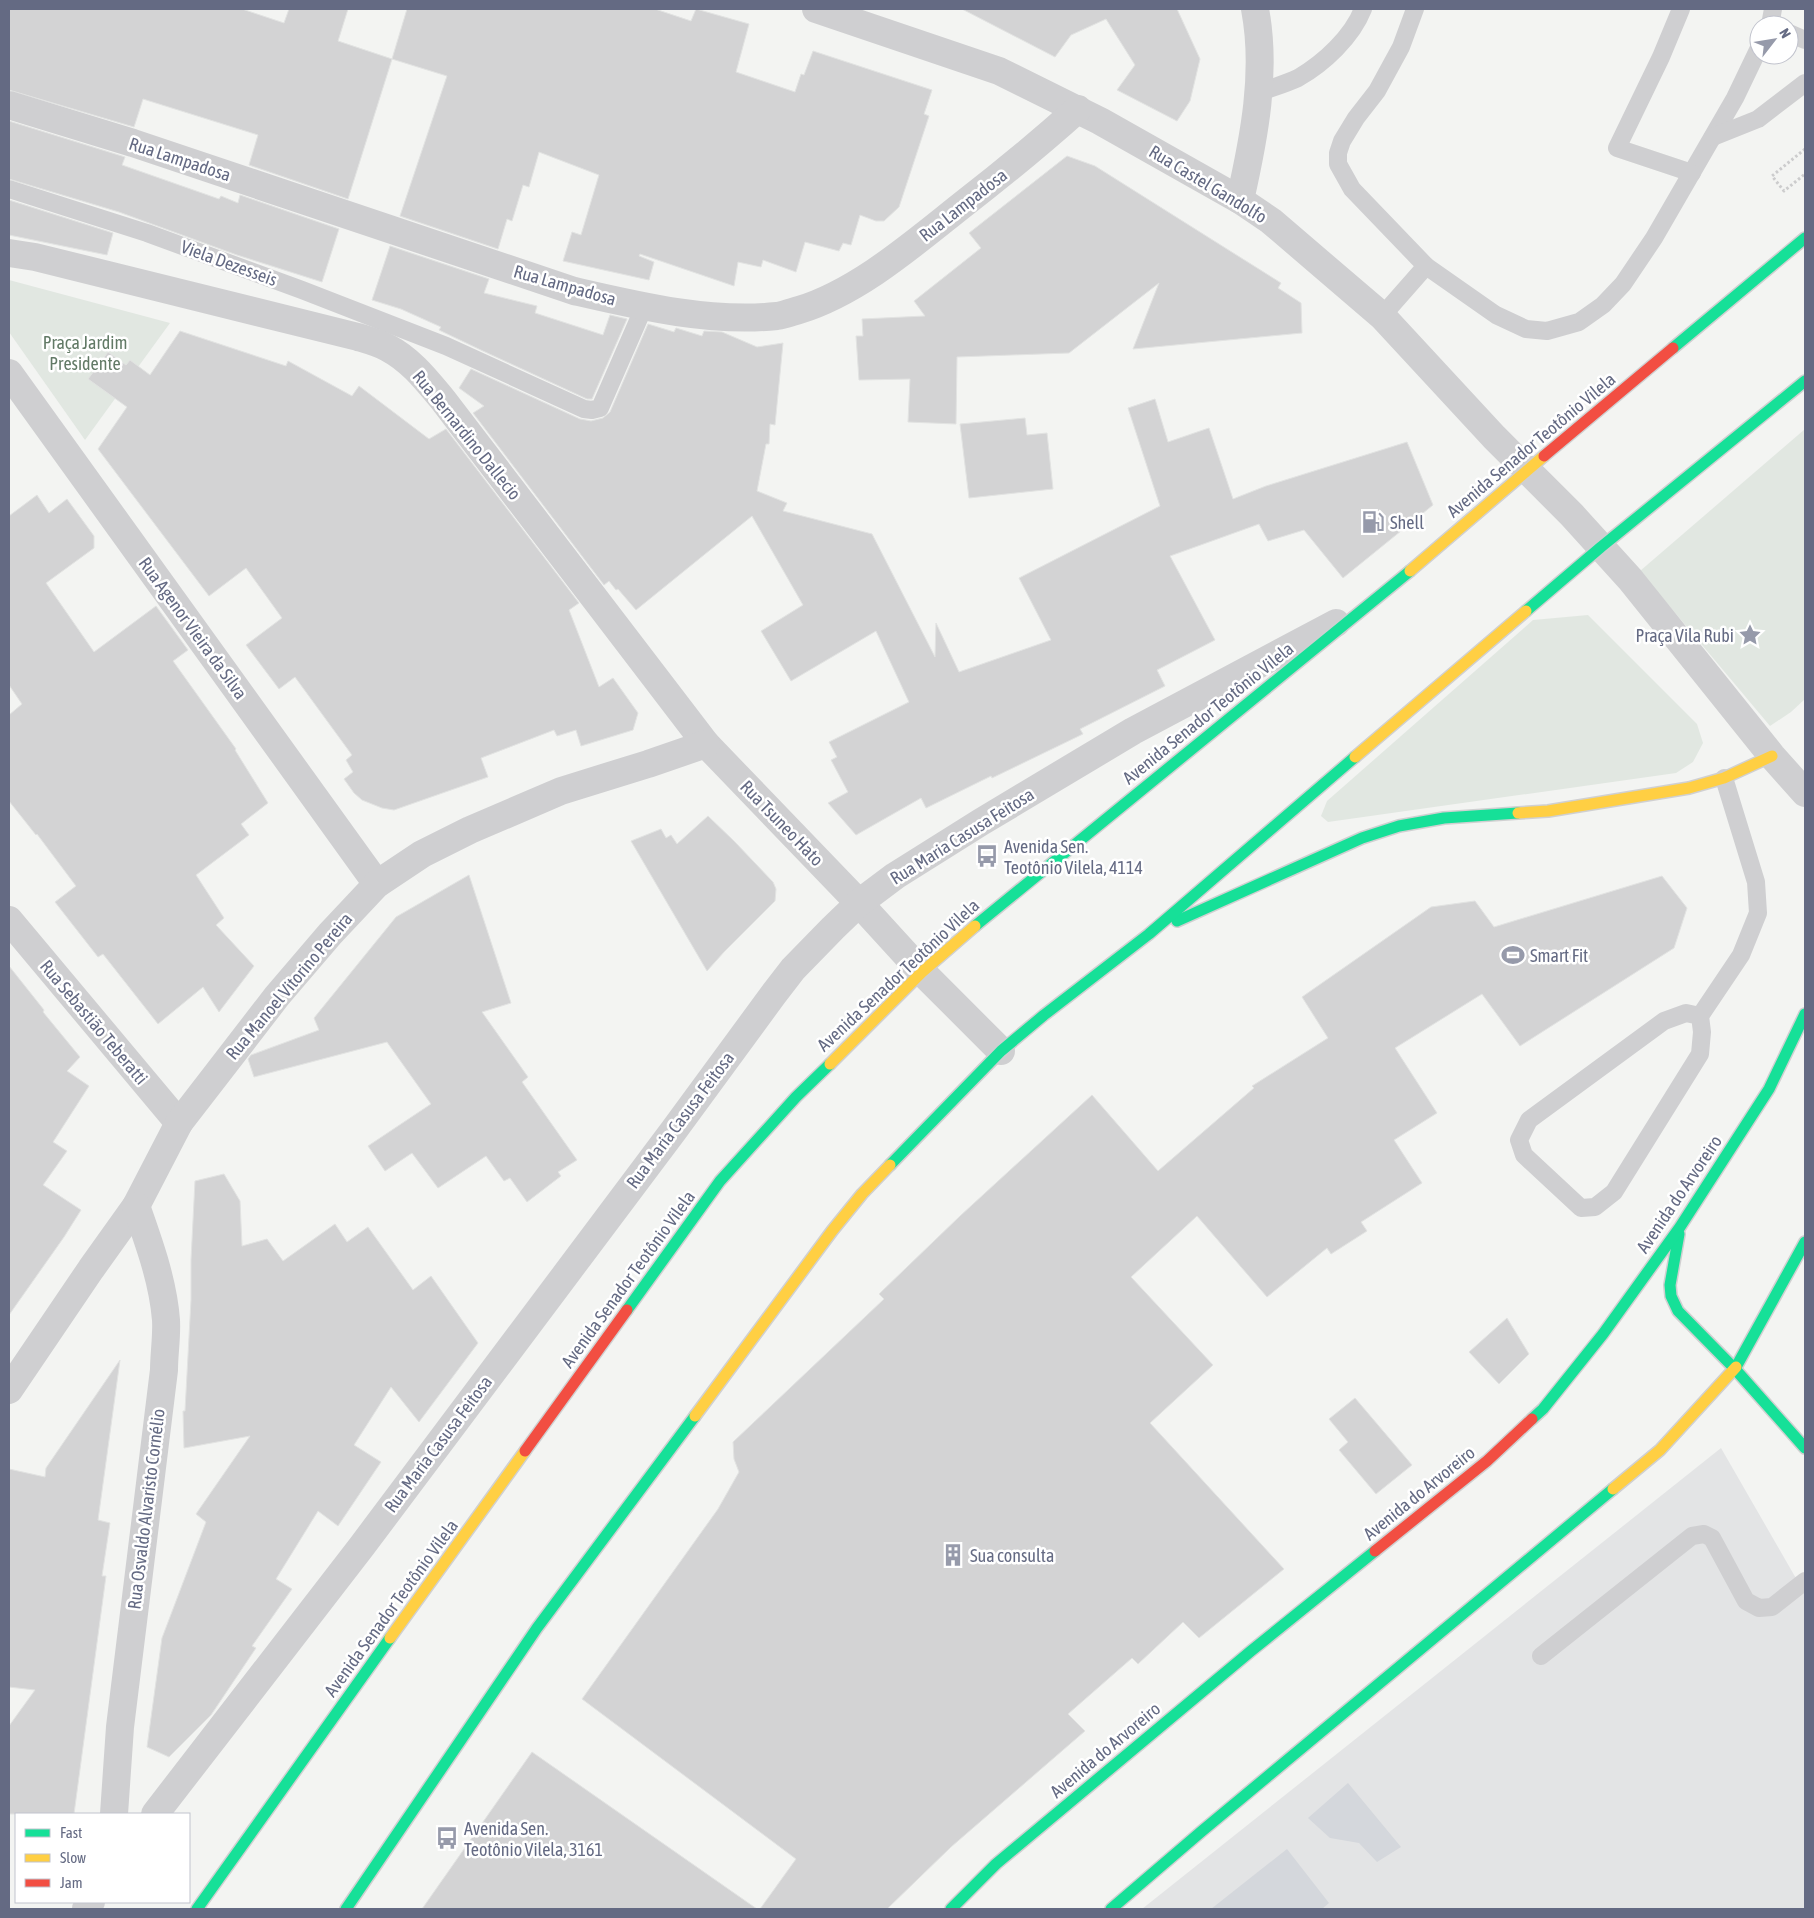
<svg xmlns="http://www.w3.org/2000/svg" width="1814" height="1918" viewBox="0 0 1814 1918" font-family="'Asap Condensed',sans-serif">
	<rect width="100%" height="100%" fill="#f3f4f2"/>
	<polygon fill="#e3e4e5" points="1721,1448 1805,1594 1805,1909 1142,1909"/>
	<g fill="#e1e7e1">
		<polygon points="9,280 170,323 85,440 9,332"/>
		<polygon points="1805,429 1805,699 1791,712 1770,726 1640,571"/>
		<polygon points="1588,615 1697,724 1703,743 1693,762 1676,773 1328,822 1321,816 1327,801 1533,620"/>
	</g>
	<g fill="#d4d7dc">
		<polygon points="1348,1783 1401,1847 1377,1862 1359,1843 1330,1838 1308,1818"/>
		<polygon points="1287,1849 1329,1903 1322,1909 1211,1909"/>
	</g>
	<g fill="#d3d3d4" stroke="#e2e3e2">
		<polygon points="9,9 242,9 284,23 289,9 348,9 338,41 392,59 348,199 249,165 258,135 143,99 134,127 9,90"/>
		<polygon points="407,9 655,9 691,21 696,9 749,24 736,72 795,92 801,74 804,75 813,51 932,90 924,114 929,116 899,207 884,221 876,221 860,215 851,245 843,243 839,251 805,242 796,272 763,260 761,267 738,262 734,286 640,254 639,256 654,262 649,280 563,261 572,232 581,235 599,175 539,152 529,187 523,185 512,221 507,219 498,249 400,216 447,76 392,59"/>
		<polygon points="962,9 1177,9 1200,59 1190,101 1177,121 1117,90 1135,65 1106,19 1071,35 1055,57"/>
		<polygon points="9,121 125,157 122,165 219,199 221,196 238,203 240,195 339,229 322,282 237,255 119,212 9,179"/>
		<polygon points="1067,156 1095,166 1281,283 1278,288 1301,303 1302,333 1133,349 1159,283 1069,353 957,357 956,424 908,422 910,379 859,380 856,336 863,336 862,319 925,316 914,301 981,248 969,233"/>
		<polygon points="9,200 113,233 107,255 9,235"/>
		<polygon points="390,246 489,279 484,293 537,306 535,313 603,335 610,315 627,319 592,399 587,399 483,351 439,330 441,327 401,309 372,300"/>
		<polygon points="648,324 674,332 676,328 702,336 704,331 722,332 757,347 783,343 775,425 770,424 769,444 766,444 757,491 787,503 783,511 872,534 935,657 936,623 959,672 1051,640 1019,578 1160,506 1128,408 1155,399 1168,442 1209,428 1233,499 1266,486 1407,442 1433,505 1343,578 1304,530 1268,541 1259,524 1170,556 1215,640 1157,670 1165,686 1080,729 1083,734 992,778 991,776 926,808 921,798 856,835 828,803 848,792 831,760 837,757 829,742 909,702 876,631 791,681 761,631 803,605 752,516 636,610 618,589 616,590 609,581 604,585 473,413 484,406 459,388 471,369 580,419 591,421 603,418 610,412"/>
		<polygon points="180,331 286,366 288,361 352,396 359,386 429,439 446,429 579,603 569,610 599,687 613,678 638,713 633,730 581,746 576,730 557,736 554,730 481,758 488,777 394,810 382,808 362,800 354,793 344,779 353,772 346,760 352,755 295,677 279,689 246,645 282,618 246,568 209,596 98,449 127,407 88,379 108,352 126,365 130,360 150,375"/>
		<polygon points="1025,418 1027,435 1047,433 1053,489 969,498 960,424"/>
		<polygon points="37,495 49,513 67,499 94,536 94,548 46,583 94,652 156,606 188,650 173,661 236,749 235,750 268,803 241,824 249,835 196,875 224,918 216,925 254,966 219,1012 203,987 158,1024 103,954 98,957 55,902 76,886 37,834 36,835 9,801 9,715 22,704 9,685 9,516"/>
		<polygon points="708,816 735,842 773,882 776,889 775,901 724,952 707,971 631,841 661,829 666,838 671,835 677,844"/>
		<polygon points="469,875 511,1003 482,1012 528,1077 522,1082 577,1160 558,1172 561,1176 527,1202 510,1178 504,1181 486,1156 438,1188 412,1153 385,1171 368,1146 431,1104 387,1042 254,1077 248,1059 251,1055 319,1030 314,1018 396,917"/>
		<polygon points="1662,876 1687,908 1674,948 1520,1046 1482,994 1395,1048 1437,1113 1394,1140 1422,1183 1361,1222 1367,1231 1331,1254 1327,1248 1267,1297 1197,1216 1131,1277 1213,1365 1150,1423 1284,1569 1199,1638 1183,1622 1138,1664 1132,1658 1068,1714 1085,1731 951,1847 887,1909 760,1909 796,1859 582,1699 718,1509 739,1472 734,1459 733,1442 884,1299 879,1294 960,1216 1092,1095 1158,1171 1254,1088 1252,1086 1328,1038 1302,997 1431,907 1475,901 1494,927"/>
		<polygon points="9,966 44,1010 43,1012 80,1057 67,1071 89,1086 53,1142 67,1151 43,1185 81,1210 64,1237 9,1315"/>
		<polygon points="224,1174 240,1201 242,1246 267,1239 283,1261 335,1224 347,1242 368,1227 413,1290 431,1276 478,1343 419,1422 391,1387 354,1445 381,1462 338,1526 318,1511 276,1579 292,1589 252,1646 256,1648 211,1715 169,1757 147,1747 162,1638 206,1522 196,1514 250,1436 184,1448 183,1411 185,1411 191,1300 191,1260 195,1181"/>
		<polygon points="1507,1318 1529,1354 1499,1384 1469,1352"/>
		<polygon points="120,1360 98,1520 110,1523 102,1576 106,1576 74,1814 9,1814 9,1726 35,1690 9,1687 9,1469 45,1477 46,1468"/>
		<polygon points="1355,1398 1412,1465 1376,1494 1339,1450 1348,1442 1329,1419"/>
		<polygon points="532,1752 757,1909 422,1909"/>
	</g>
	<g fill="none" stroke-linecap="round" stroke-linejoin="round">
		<defs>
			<g id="fast">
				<polyline points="1673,348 1805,238"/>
				<polyline points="1526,611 1601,547 1805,381"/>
				<polyline points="1177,921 1362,838 1399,826 1444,818 1518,813"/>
				<polyline points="975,926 1410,571"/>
				<polyline points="890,1165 1001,1051 1044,1015 1149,934 1355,757"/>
				<polyline points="1679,1234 1670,1285 1671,1296 1678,1311 1735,1369 1805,1448"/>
				<polyline points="627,1310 720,1181 796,1097 830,1064"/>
				<polyline points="1736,1367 1805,1242"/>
				<polyline points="1532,1419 1543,1409 1603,1334 1680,1227 1769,1089 1805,1014"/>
				<polyline points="197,1909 390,1638"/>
				<polyline points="346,1909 537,1628 695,1416"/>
				<polyline points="951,1909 996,1864 1251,1651 1375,1551"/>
				<polyline points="1111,1909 1202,1831 1613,1489"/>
			</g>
			<g id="slow">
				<polyline points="1410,571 1544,456"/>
				<polyline points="1355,757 1526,611"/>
				<polyline points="1518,813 1548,811 1689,788 1724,778 1772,756"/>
				<polyline points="830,1064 922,972 975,926"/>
				<polyline points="695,1416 832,1231 862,1194 890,1165"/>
				<polyline points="1613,1489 1660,1450 1736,1367"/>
				<polyline points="390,1638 525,1451"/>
			</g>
			<g id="jam">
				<polyline points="1544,456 1673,348"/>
				<polyline points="525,1451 627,1310"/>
				<polyline points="1375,1551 1487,1461 1532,1419"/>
			</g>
		</defs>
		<use href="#fast" stroke="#d0d0d1" stroke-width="14"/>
		<use href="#slow" stroke="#d0d0d1" stroke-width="14"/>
		<use href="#jam" stroke="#d0d0d1" stroke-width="14"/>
		<polyline stroke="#cccccd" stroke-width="3" stroke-dasharray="2.5 2.5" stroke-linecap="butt" points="1805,149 1772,176 1784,191 1805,174"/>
		<g stroke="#cfcfd1" stroke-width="18">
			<polyline points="1415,9 1401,47 1377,91 1356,118 1342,141 1338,153 1338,164 1352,189 1426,266 1496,315 1526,329 1547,331 1579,322 1603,305 1623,284 1654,238 1735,98 1759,48"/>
			<polyline points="1681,9 1661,57 1617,148 1692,173"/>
			<polyline points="1770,25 1773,9"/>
			<polyline points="1789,33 1805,40"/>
			<path d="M 1258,93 C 1271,88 1285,84 1298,78 C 1324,63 1352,37 1363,9"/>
			<polyline points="1713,137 1758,119 1805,83"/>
			<polyline points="9,189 147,233 302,290 446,346 584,409 592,410 600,408 644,307"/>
			<polyline points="1382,316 1426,266"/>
			<polyline points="1700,1016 1686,1013 1664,1021 1529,1120 1519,1140 1524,1155 1581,1208 1595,1207 1614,1192 1700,1054 1702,1032 1700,1016 1741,955 1758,913 1756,882 1724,778"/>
			<polyline points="1541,1656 1692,1536 1704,1534 1712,1538 1746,1601 1759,1608 1772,1607 1805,1581"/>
		</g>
		<g stroke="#cfcfd1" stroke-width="28">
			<polyline points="816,9 999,71 1100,121 1240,200 1271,221 1382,316 1494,437 1572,515 1630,579 1772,756 1805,793"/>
			<path d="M 9,105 L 133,143 L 574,291 C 639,306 710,323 777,316 C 784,315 792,312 799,310 C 858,292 913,244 961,206 C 1001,175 1040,143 1078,109"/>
			<path d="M 1240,200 C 1254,138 1267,72 1255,9"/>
			<path d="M 9,253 L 35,257 L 358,337 C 368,340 379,343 388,348 C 411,360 427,381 443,400 L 706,744 L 859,903 L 922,972 L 1001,1051"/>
			<polyline points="9,373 377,884"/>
			<polyline points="9,920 179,1123"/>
			<polyline points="9,1390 91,1269 136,1206 179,1123 277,996 330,934 377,884 422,854 470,830 561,791 648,764 706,744"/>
			<path d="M 114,1814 L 120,1727 L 164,1370 C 164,1354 167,1336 166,1320 C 163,1281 149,1243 136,1206"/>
			<polyline points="155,1814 362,1546 674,1130 773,995 793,969 833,928 859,903 895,876 981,822 1133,731 1336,623"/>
			<polyline points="86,1909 91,1902"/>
		</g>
		<use href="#fast" stroke="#16e098" stroke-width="11"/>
		<use href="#slow" stroke="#ffcf43" stroke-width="11"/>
		<use href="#jam" stroke="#f24e42" stroke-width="11"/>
	</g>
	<defs>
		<symbol id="fuel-bare" viewBox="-9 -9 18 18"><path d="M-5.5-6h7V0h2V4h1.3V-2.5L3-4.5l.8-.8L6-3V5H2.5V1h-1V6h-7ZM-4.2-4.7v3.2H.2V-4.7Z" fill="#969aaa" stroke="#fff" stroke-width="2.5" paint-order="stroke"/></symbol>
		<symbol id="sight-bare" viewBox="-9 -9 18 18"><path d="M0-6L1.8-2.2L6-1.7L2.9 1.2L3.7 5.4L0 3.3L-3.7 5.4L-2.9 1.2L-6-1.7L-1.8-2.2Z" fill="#969aaa" stroke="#fff" stroke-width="2.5" paint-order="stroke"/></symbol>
		<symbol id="bus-bare" viewBox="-9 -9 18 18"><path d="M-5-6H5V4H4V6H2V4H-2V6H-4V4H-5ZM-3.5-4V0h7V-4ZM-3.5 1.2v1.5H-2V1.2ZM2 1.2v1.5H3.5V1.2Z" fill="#969aaa" stroke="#fff" stroke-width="2.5" paint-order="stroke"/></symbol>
		<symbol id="stadium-bare" viewBox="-9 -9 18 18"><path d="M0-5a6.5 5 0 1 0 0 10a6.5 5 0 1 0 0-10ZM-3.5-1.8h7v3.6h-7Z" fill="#969aaa" stroke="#fff" stroke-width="2.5" paint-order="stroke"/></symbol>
		<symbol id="building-bare" viewBox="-9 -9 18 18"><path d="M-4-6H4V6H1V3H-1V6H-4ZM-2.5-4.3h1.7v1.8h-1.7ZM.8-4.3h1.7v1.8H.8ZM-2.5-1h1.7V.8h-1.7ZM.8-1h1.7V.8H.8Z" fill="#969aaa" stroke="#fff" stroke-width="2.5" paint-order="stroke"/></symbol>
	</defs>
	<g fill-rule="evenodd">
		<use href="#fuel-bare" x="1357" y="506" width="32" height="32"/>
		<use href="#sight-bare" x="1734" y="619" width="32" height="32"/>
		<use href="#bus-bare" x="971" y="840" width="32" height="32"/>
		<use href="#stadium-bare" x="1497" y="939" width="32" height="32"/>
		<use href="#building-bare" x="937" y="1539" width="32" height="32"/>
		<use href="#bus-bare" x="431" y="1822" width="32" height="32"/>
	</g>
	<g text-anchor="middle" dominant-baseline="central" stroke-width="5" stroke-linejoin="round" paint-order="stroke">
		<g font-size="18" fill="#646a83" stroke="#fff">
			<text transform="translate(180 159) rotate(18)">Rua Lampadosa</text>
			<text transform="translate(1208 184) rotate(31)">Rua Castel Gandolfo</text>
			<text transform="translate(963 205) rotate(-38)">Rua Lampadosa</text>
			<text transform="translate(229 263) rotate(20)">Viela Dezesseis</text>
			<text transform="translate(565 285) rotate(16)">Rua Lampadosa</text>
			<text transform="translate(467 435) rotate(51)">Rua Bernardino Dallecio</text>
			<text transform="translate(1531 445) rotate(-40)">Avenida Senador Teotônio Vilela</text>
			<text transform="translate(193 628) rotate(54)">Rua Agenor Vieira da Silva</text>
			<text transform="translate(1208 713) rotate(-39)">Avenida Senador Teotônio Vilela</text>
			<text transform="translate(782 823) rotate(46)">Rua Tsuneo Hato</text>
			<text transform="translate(962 836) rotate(-32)">Rua Maria Casusa Feitosa</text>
			<text transform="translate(898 975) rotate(-43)">Avenida Senador Teotônio Vilela</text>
			<text transform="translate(289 986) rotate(-50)">Rua Manoel Vitorino Pereira</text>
			<text transform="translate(94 1022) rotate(50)">Rua Sebastião Teberatti</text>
			<text transform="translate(680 1120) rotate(-53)">Rua Maria Casusa Feitosa</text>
			<text transform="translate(1679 1194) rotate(-56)">Avenida do Arvoreiro</text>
			<text transform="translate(628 1279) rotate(-54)">Avenida Senador Teotônio Vilela</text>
			<text transform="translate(438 1444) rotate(-53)">Rua Maria Casusa Feitosa</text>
			<text transform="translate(1419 1493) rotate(-39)">Avenida do Arvoreiro</text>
			<text transform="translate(146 1509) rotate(-83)">Rua Osvaldo Alvaristo Cornélio</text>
			<text transform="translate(391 1608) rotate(-54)">Avenida Senador Teotônio Vilela</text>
			<text transform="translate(1105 1750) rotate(-40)">Avenida do Arvoreiro</text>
		</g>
		<g font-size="18" fill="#627a66" stroke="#fff">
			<text x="85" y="342">Praça Jardim<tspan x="85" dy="21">Presidente</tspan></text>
		</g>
		<g font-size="18" fill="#646a83" stroke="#fff" text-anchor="start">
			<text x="1390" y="522">Shell</text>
			<text x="1734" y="635" text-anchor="end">Praça Vila Rubi</text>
			<text x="1004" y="846">Avenida Sen.<tspan x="1004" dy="21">Teotônio Vilela, 4114</tspan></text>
			<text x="1530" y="955">Smart Fit</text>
			<text x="970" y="1555">Sua consulta</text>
			<text x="464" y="1828">Avenida Sen.<tspan x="464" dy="21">Teotônio Vilela, 3161</tspan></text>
		</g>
	</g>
	<rect width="1814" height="1918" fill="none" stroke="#646a83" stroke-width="20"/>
	<rect x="15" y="1813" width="175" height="90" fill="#ffffff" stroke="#c1c3cd"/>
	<rect x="25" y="1829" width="25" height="8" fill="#16e098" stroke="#c1c3cd"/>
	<text x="60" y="1838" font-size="15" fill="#646a83">Fast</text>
	<rect x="25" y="1854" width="25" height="8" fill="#ffcf43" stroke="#c1c3cd"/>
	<text x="60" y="1863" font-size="15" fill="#646a83">Slow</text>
	<rect x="25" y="1879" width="25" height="8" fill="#f24e42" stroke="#c1c3cd"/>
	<text x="60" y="1888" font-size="15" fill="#646a83">Jam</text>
	<g transform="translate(1774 40) rotate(59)"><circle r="24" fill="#ffffff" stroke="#c1c3cd"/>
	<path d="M0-4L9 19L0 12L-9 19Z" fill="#969aaa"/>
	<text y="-8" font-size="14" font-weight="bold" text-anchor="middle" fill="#646a83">N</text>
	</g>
</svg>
